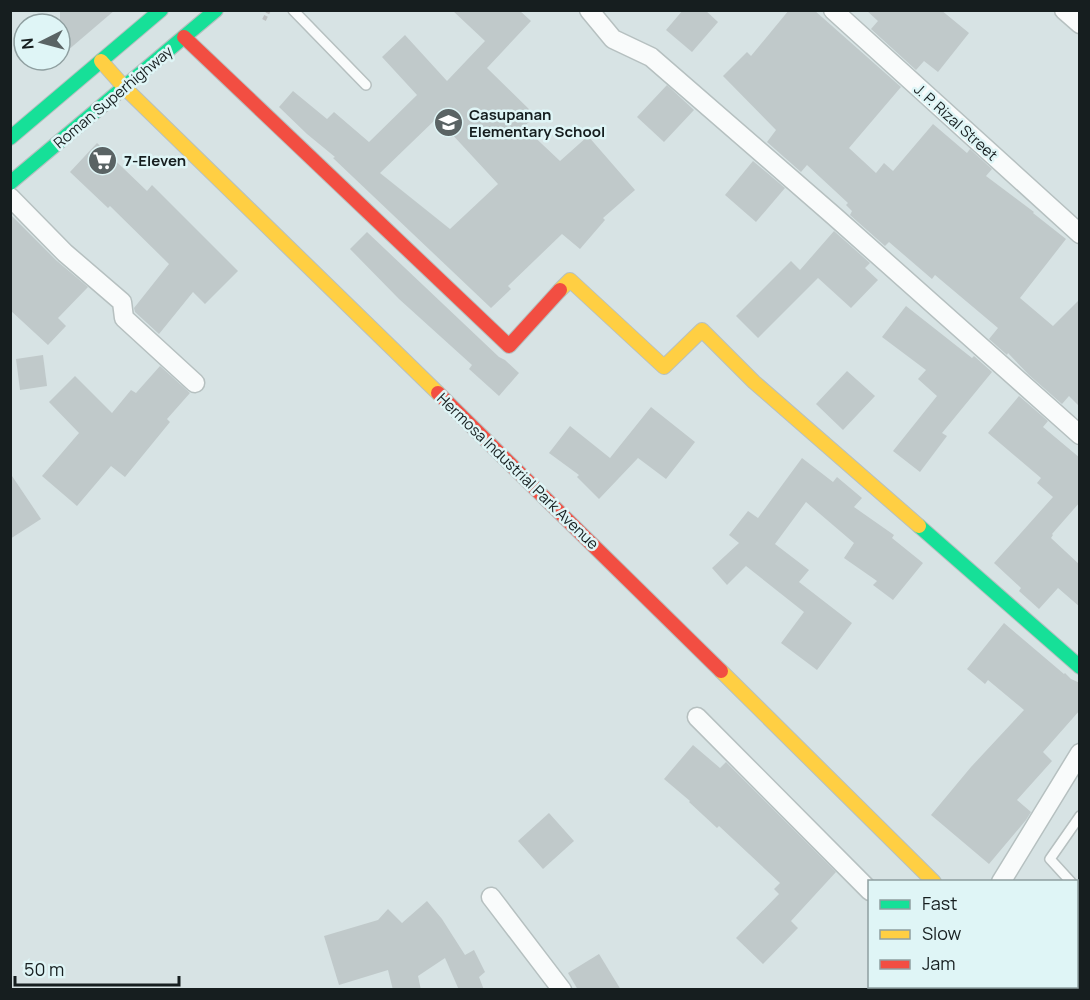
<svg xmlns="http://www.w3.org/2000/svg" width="1090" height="1000" viewBox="0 0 1090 1000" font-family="Manrope,sans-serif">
	<rect width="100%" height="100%" fill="#d7e3e4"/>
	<g fill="#c0c9ca" fill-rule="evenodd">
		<polygon points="60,10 115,10 60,57"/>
		<path d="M 452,10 L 519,10 L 531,21 L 487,68 L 535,115 L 524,127 L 560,161 L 588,136 L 635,190 L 603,218 L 605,220 L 580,249 L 562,234 L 508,286 L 511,289 L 491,308 L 333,158 L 335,157 L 307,134 L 279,107 L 293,91 L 327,119 L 334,112 L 369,142 L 417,95 L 382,57 L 405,35 L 447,81 L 485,41 ZM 437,118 L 498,184 L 450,229 L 380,173 Z"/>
		<polygon points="683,10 705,10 718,22 692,52 666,30"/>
		<polygon points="789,10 814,10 901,87 849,148 876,173 884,163 893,171 933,124 967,153 970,149 992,169 986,176 1034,212 1033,213 1066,239 1020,298 1053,326 1080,299 1080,407 1069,396 1062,404 1029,375 1008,353 1007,355 989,339 998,328 935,275 932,279 889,242 885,246 850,215 852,211 846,205 848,203 807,165 801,172 767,142 776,130 723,76 747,52 751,56"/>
		<polygon points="866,10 941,10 969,33 938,72 924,61 916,70 871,29 878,21"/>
		<polygon points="667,85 694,110 664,142 637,117"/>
		<polygon points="97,143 147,191 152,185 238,271 205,304 193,292 159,334 135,312 134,308 169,264 110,206 108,208 70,172"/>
		<polygon points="753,161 785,188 756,222 725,195"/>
		<polygon points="10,214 57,261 88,287 58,318 66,326 48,345 10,310"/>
		<polygon points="834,231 870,263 865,268 878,280 851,308 818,278 758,338 736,316 791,261 800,270"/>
		<polygon points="367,232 499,357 505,360 519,373 499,396 469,369 472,365 399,299 350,249"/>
		<polygon points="906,306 972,358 974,356 992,372 942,433 947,436 920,472 893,451 937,396 918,379 926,370 882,337"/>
		<polygon points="43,355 47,386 20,390 16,359"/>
		<polygon points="160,366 190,393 167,419 170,422 125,477 111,466 77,506 42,476 79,433 49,402 75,376 112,413 131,390 136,393"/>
		<polygon points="847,371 875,396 843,430 816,404"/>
		<polygon points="1019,396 1048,421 1043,427 1080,458 1080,502 1052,534 1053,535 1051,538 1080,565 1080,607 1058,588 1039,609 1019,591 1021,588 994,563 1053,497 1037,483 1041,478 988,433"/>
		<polygon points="651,407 695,442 666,479 638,458 599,499 577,477 579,475 549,453 570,426 610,458"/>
		<polygon points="802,458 833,482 837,477 862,498 854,507 894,535 892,538 923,563 893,600 873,585 877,581 844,558 854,543 806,502 775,544 809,570 799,582 852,623 817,670 781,643 804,612 746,566 727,585 712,568 739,543 729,535 748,511 758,518"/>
		<polygon points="10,473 41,519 10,539"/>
		<polygon points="1004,623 1064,674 1065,673 1071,679 1080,683 1080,710 1043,752 1052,761 1017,800 1031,812 1026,820 989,864 931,815 971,767 1024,710 988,680 985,684 967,669"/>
		<polygon points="693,745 720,768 726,762 836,872 791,921 798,928 763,964 736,938 779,894 774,889 780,883 719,826 717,828 689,802 690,801 664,779"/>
		<polygon points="549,813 574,841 543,869 518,841"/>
		<polygon points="427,901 442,919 465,955 474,950 485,972 479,977 484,990 459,990 445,958 418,976 421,990 393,990 388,970 339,985 324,936 378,920 388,909 402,923"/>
		<polygon points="599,954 621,990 578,990 568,973"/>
	</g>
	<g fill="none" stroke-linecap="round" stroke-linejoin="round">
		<defs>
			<g id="lane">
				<polyline points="293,10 366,85"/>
				<polyline points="1071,882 1050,859 1080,816"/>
				<polyline points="1076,887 1080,890"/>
			</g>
			<g id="street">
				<polyline points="589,10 613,39 651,57 834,216 1080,435"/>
				<polyline points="833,10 1080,234"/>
				<polyline points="1064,10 1080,24"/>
				<polyline points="10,197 65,253 122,302 124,318 195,383"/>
				<polyline points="697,717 870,891"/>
				<polyline points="1001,882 1080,753"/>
				<polyline points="491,897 562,990"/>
				<polyline points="1014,986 1016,990"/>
				<polyline points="1062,986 1065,990"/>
			</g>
			<g id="fast">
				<polyline points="10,138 161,10"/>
				<polyline points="10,183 216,10"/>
				<polyline points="919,526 1080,667"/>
				<polyline points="933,990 934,986"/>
			</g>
			<g id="slow">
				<polyline points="101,61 125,88 438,393"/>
				<polyline points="560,290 570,280 664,367 702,330 754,382 919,526"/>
				<polyline points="721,671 934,882"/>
			</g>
			<g id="jam">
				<polyline points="184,37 509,346 560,290"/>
				<polyline points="438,393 721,671"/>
			</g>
		</defs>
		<use href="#lane" stroke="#b6c0c0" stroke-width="12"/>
		<use href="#street" stroke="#b6c0c0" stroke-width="21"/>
		<use href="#fast" stroke="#b6c0c0" stroke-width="16"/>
		<use href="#slow" stroke="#b6c0c0" stroke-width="16"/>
		<use href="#jam" stroke="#b6c0c0" stroke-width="16"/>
		<polyline stroke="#bec2c3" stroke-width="4" stroke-dasharray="4.5 3" stroke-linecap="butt" points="264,20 269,10"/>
		<use href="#lane" stroke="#f9fbfb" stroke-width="9"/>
		<use href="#street" stroke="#f9fbfb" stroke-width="18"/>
		<use href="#fast" stroke="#16e098" stroke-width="14"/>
		<use href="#slow" stroke="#ffcf43" stroke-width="14"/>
		<use href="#jam" stroke="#f24e42" stroke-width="14"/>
	</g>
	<defs>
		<symbol id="school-disc" viewBox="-11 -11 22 22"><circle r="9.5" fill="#5a6364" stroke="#dff5f6"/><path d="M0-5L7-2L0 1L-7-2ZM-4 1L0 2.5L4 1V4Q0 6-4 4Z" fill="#fff"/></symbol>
		<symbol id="supermarket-disc" viewBox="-11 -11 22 22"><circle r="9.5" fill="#5a6364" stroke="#dff5f6"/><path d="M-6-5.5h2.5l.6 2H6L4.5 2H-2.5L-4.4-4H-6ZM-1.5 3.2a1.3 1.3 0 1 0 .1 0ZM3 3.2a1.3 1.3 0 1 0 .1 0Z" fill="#fff"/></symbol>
	</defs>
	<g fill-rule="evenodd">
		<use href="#school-disc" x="432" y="106" width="33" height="33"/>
		<use href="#supermarket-disc" x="86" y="144" width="33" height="33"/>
	</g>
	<g text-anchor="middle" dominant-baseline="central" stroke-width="5" stroke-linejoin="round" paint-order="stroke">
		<g font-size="15" fill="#161e1f" stroke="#dff5f6">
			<text transform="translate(113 97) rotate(-40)">Roman Superhighway</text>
			<text transform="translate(956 122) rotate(42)">J. P. Rizal Street</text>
			<text transform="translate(518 471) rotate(44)">Hermosa Industrial Park Avenue</text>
		</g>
		<g font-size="15" font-weight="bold" fill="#161e1f" stroke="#dff5f6" text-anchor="start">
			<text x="469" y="114">Casupanan<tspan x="469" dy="17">Elementary School</tspan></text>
			<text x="124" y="160">7-Eleven</text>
		</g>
	</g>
	<rect width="1090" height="1000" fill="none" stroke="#161e1f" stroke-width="24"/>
	<rect x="868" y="880" width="210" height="108" fill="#dff5f6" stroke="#8f9fa0" stroke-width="1.5"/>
	<rect x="880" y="900" width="30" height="9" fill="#16e098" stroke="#8f9fa0" stroke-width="1.5"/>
	<text x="922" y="910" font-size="18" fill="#161e1f">Fast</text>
	<rect x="880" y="930" width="30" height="9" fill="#ffcf43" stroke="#8f9fa0" stroke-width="1.5"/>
	<text x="922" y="940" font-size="18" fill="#161e1f">Slow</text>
	<rect x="880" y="960" width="30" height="9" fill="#f24e42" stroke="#8f9fa0" stroke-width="1.5"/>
	<text x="922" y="970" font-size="18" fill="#161e1f">Jam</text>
	<g transform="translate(42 42) rotate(264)"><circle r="28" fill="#dff5f6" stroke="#8f9fa0" stroke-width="1.5"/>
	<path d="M0-4.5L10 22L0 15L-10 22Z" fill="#5a6364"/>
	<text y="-9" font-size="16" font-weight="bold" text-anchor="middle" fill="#161e1f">N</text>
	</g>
	<path d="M15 976v9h164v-9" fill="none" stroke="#161e1f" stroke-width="3"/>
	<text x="24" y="976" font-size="18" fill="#161e1f" stroke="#dff5f6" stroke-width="4.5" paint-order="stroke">50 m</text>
</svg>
